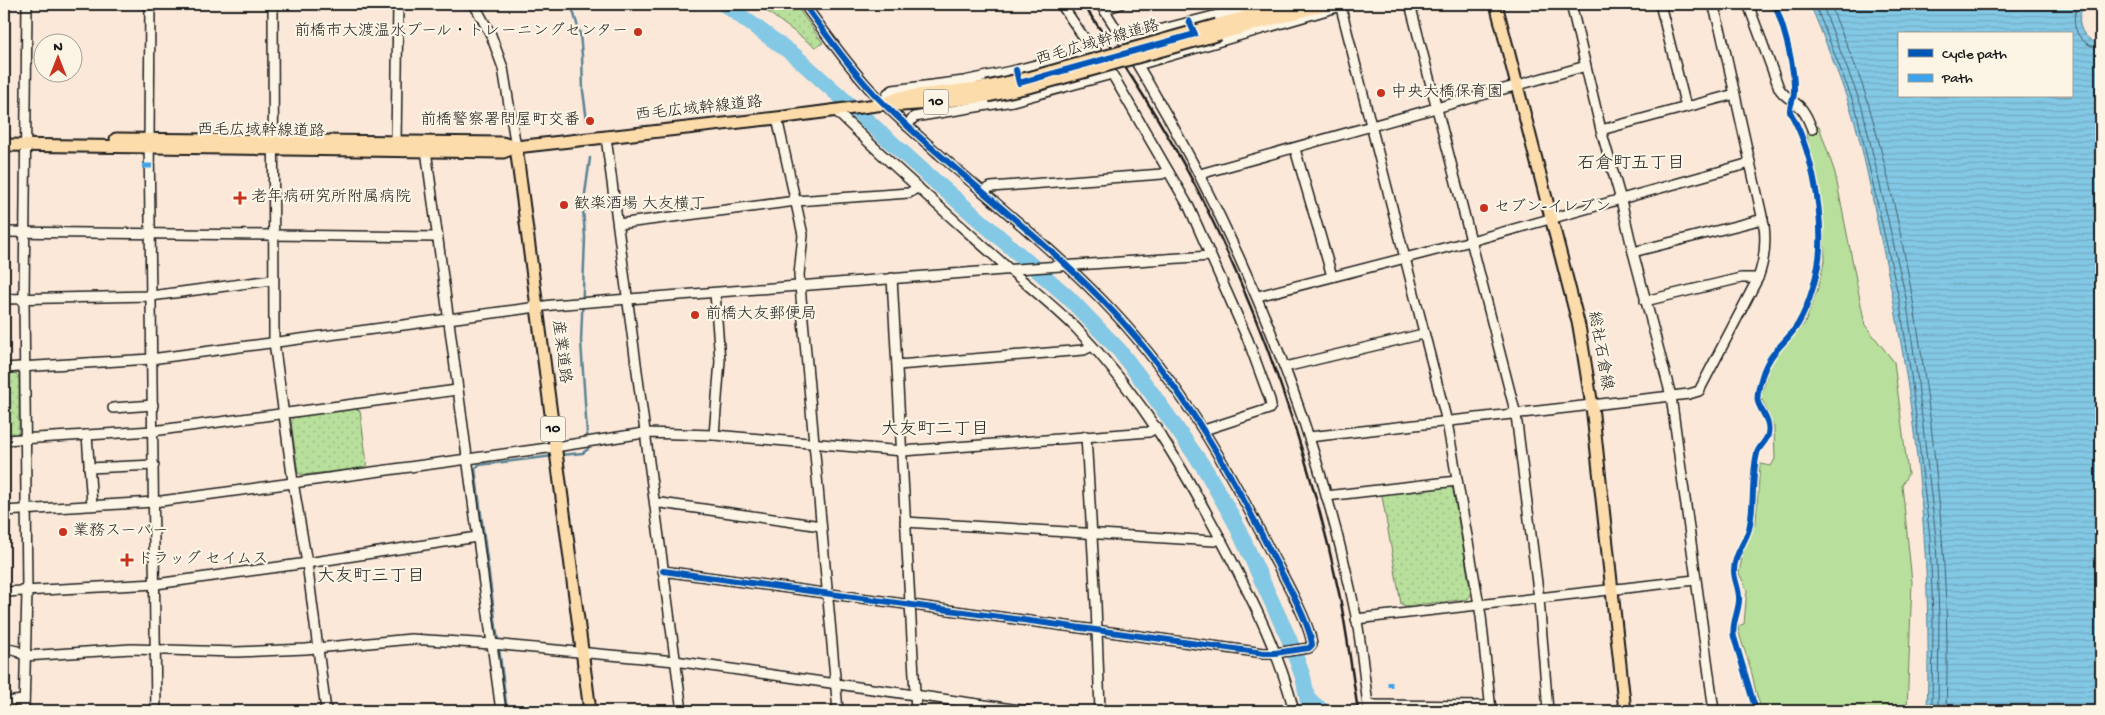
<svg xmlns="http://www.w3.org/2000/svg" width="2105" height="715" viewBox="0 0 2105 715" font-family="'Gochi Hand','Klee One',sans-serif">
	<defs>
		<pattern id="park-dots" width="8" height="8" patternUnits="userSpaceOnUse" patternTransform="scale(1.25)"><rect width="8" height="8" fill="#b8df9b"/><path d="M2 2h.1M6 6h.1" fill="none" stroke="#9ebf85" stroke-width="1.8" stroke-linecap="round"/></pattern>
		<pattern id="water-rules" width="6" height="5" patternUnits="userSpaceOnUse" patternTransform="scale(1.25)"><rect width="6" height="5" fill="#83c8e5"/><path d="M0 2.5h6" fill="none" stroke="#71abc4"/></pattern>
	</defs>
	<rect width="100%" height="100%" fill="#fbe8d9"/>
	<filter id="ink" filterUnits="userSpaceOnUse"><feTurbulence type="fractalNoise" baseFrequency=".02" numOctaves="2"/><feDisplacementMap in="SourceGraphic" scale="10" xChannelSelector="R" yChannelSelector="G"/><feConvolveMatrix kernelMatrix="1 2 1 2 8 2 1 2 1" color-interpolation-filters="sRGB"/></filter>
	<g filter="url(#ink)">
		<path fill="#b8df9b" stroke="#6a7e5c" d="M 1819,126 L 1835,173 L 1865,325 L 1894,362 L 1908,474 L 1902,485 L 1912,582 L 1907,711 L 1763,711 C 1755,697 1755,682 1750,667 C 1746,652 1740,641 1738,626 L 1744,624 L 1747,590 L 1739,573 L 1743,553 L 1756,521 L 1760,464 L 1771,466 L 1775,459 L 1774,428 L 1761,397 L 1771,359 L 1805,323 L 1817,291 L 1825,259 L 1824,235 L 1806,130 Z"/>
		<g fill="url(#park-dots)" stroke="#6a7e5c">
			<polygon points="757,4 795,4 823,43 815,47"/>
			<polygon points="16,373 19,377 19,431 16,435 4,435 4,374"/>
			<polygon points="356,409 360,411 367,464 364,468 303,475 298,473 291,421 295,416"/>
			<polygon points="1448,486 1453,489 1471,594 1468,599 1406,606 1401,604 1382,496 1384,493"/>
		</g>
		<path fill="url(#water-rules)" stroke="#5a8395" fill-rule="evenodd" d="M 1810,4 L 2085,4 C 2073,21 2082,40 2101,44 L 2101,711 L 1927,711 C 1933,553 1914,390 1880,235 C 1871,193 1864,150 1851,110 C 1839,74 1824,38 1810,4 ZM 1899,34 L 2071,34 L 2071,96 L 1899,96 Z"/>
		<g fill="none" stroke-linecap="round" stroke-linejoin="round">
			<g stroke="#45616c" stroke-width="1">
				<polyline points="1815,4 1856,109 1899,299 1911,375 1930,538 1933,618 1932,711"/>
				<polyline points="1822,4 1862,107 1906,298 1917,375 1936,538 1939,618 1938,711"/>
				<path d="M 1830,4 C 1843,37 1859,71 1869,106 C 1899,210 1918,318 1931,425 C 1942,521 1950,614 1946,711"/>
				<path d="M 2079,4 C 2067,23 2079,47 2101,48"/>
			</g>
			<g stroke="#5a8395" stroke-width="2.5">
				<polyline points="571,4 580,34 582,55 583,91 587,121"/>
				<polyline points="561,455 583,453 588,449 581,341 585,238 583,208 590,158"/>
				<polyline points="498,642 475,469 479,465 553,456"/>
				<polyline points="499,648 507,711"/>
			</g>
			<g stroke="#83c8e5" stroke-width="16">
				<polyline points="724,4 794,55 921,169 1068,297 1119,350 1151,392 1205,469 1234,520 1289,639 1303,677 1310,711"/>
				<polyline points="1309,700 1323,711"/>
			</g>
			<defs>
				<g id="minor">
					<polyline points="150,4 149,139 156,711"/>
					<polyline points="273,4 274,342 293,482 307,563 326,711"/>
					<polyline points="474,4 491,35 503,68 516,147"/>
					<polyline points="1061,4 1091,48 1098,53 1112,74 1189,207 1248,340 1270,400 1271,406 1269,409 1204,430"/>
					<path d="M 1100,4 C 1117,28 1131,54 1146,79 C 1245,246 1317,426 1356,616 C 1362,647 1364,680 1369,711"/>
					<polyline points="1340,4 1447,422 1481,616 1491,711"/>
					<polyline points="1410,4 1516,415 1539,599 1548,711"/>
					<polyline points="1571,4 1601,130 1621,200 1633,252 1671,396 1714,711"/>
					<polyline points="1660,4 1686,107"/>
					<path d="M 1748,4 L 1779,88 C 1784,97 1793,100 1800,107 C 1806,113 1809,122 1812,129"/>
					<polyline points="1104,10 1120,4"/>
					<polyline points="1124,39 1260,4"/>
					<polyline points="1138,65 1341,6"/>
					<polyline points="884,104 888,93 893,90 964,81 1016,70 1086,52 1091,48"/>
					<path d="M 835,110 C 891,165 951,217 1009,269 C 1032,289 1055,307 1076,328 C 1144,399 1184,469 1229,555 C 1255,605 1280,655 1294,711"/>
					<polyline points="777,118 803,235 799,275 838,711"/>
					<polyline points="907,126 914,117 1013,101 1112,74"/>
					<polyline points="1601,130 1735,94"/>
					<polyline points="606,137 682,711"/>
					<polyline points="396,142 398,4"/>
					<polyline points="1295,149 1332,276"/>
					<polyline points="426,150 501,711"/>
					<polyline points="1200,174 1586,66"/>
					<polyline points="982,191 991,187 1162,174 1168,171"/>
					<polyline points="618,224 796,201 909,193 918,187"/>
					<polyline points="4,232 437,237"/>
					<polyline points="1633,252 1763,219"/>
					<polyline points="892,278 916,711"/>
					<polyline points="1258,296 1471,241 1750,163"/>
					<polyline points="4,299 151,296 272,280"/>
					<polyline points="1645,301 1741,278 1758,278"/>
					<polyline points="898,365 1084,350 1092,346"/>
					<polyline points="1285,367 1423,334"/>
					<polyline points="4,368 151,359 552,305 1016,269 1210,256"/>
					<polyline points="113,408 153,405"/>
					<polyline points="87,435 92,505"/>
					<polyline points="714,435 720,361 715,293"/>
					<polyline points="1086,436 1096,604 1100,711"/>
					<path d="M 1309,437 L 1689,394 L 1699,391 L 1758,278 C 1764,262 1766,242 1764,225 L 1721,32 L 1713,4"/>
					<polyline points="4,440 153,431 457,390"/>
					<polyline points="89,468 154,465"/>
					<polyline points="1326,496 1457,481"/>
					<polyline points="655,504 661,503 821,526"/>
					<polyline points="4,511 154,502 555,447 644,433 714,435 903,451 1149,432 1157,427"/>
					<polyline points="905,522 1214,541 1220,539"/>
					<path d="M 663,571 L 1264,653 L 1275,653 L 1309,648 L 1312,645 C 1310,621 1277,566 1266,543 C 1221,454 1171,370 1101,299 C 1051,248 994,202 940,155 C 915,133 889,111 867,86 C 844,60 824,32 804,4"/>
					<polyline points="4,592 156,584 307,563 477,537"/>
					<polyline points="1356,619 1695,580"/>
					<polyline points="4,648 17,651 25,656 131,649 236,652 306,649 411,639 492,644 675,661 1027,711"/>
					<polyline points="4,702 24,700"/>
					<polyline points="1368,705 1491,706"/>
					<polyline points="24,711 27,591 24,299 27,4"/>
				</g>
				<g id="major">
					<polyline points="1496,4 1579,326 1592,406 1625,711"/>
					<polyline points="1217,25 1292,4"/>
					<polyline points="1220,34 1328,4"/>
					<polyline points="888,102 901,97 987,87"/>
					<polyline points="116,139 502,143 516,147"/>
					<polyline points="4,145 503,152 516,147 777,118 884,104 902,105 930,103 988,96"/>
					<polyline points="516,147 590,711"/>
				</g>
			</defs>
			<use href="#minor" stroke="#1c1c1c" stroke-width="12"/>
			<use href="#major" stroke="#1c1c1c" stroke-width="15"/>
			<use href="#minor" stroke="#fcf5e5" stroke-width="9"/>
			<use href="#major" stroke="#fddcac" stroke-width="11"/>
			<path stroke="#1c1c1c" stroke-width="2.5" d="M 1083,4 C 1124,64 1164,125 1198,191 C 1261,317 1310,455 1339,593 C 1347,632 1352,672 1358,711"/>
			<defs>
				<g id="major-bridge">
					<polyline points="987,87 1032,77 1217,25"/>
					<polyline points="988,96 1033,86 1220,34"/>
				</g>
			</defs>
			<use href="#major-bridge" stroke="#1c1c1c" stroke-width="15" stroke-linecap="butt"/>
			<use href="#major-bridge" stroke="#fddcac" stroke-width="11"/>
			<g stroke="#3da2ea" stroke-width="5" stroke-dasharray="10 5" stroke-linecap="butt">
				<polyline points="142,166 157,166"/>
				<polyline points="1390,682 1390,687"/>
			</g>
			<defs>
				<g id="cycleway">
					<polyline points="1016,70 1019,83 1195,34 1189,21"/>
					<path d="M 663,571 L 1264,653 L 1275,653 L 1309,648 L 1312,645 C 1310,621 1277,566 1266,543 C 1221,454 1171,370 1101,299 C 1051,248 994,202 940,155 C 915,133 889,111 867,86 C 844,60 824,32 804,4"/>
					<path d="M 1756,711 L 1734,637 C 1731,625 1738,614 1739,601 C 1740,589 1734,581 1734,571 C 1734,555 1745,543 1749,529 C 1755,504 1751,478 1757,453 C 1759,446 1767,441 1768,434 C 1771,421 1761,412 1758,402 C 1756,394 1760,383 1762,376 C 1770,350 1786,344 1798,324 C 1810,304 1819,270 1820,248 C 1822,206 1811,148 1790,112 C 1789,105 1794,100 1794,93 C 1795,66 1784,29 1775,4"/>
				</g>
			</defs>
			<use href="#cycleway" stroke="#fcf5e5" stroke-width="9"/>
			<use href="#cycleway" stroke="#0057b8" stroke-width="6"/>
		</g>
	</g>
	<g fill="#c8321e" stroke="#fcf5e5" stroke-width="2">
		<circle cx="638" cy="32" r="5"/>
		<circle cx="1381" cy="93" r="5"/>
		<circle cx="590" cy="121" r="5"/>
		<path d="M237.5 190.5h5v5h5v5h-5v5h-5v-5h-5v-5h5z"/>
		<circle cx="564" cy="205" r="5"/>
		<circle cx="1484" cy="208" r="5"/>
		<circle cx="695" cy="315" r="5"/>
		<circle cx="63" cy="532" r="5"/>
		<path d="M124.5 552.5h5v5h5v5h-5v5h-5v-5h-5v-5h5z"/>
	</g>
	<g text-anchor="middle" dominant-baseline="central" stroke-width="4.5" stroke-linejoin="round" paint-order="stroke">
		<g fill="#fcf5e5" stroke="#5f5d58" stroke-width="1">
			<rect x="923.5" y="89.5" width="25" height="25" rx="4"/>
			<rect x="540.5" y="416.5" width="25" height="25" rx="4"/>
		</g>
		<g font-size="15" font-weight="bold" fill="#1c1c1c">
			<text x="936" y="102">10</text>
			<text x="553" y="429">10</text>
		</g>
		<g font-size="16" fill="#1c1c1c" stroke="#fcf5e5" text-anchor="start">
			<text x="628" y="32" text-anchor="end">前橋市大渡温水プール・トレーニングセンター</text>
			<text x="1391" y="93">中央大橋保育園</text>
			<text x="580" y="121" text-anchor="end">前橋警察署問屋町交番</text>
			<text x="251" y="198">老年病研究所附属病院</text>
			<text x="574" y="205">歓楽酒場 大友横丁</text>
			<text x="1494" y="208">セブン-イレブン</text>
			<text x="705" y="315">前橋大友郵便局</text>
			<text x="73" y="532">業務スーパー</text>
			<text x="137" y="560">ドラッグ セイムス</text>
		</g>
		<g font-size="16" fill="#1c1c1c" stroke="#fcf5e5">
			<text transform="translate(1098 44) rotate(-16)">西毛広域幹線道路</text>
			<text transform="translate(699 110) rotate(-6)">西毛広域幹線道路</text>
			<text transform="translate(261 132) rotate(1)">西毛広域幹線道路</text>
			<text transform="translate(1599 351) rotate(80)">総社石倉線</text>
			<text transform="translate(560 352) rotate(83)">産業道路</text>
		</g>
		<g font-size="18" fill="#1c1c1c" stroke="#fcf5e5">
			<text x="1631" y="164">石倉町五丁目</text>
			<text x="935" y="430">大友町二丁目</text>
			<text x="371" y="577">大友町三丁目</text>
		</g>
	</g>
	<rect width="2105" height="715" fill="none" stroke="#fcf5e5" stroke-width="20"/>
	<rect x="10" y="10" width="2085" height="695" fill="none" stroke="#1c1c1c" stroke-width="2" filter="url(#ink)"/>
	<rect x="1898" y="32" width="175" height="65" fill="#fcf5e5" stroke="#a29e95"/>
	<rect x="1908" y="49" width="25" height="8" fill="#0057b8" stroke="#a29e95"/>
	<text x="1942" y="58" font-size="15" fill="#1c1c1c">Cycle path</text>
	<rect x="1908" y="74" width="25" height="8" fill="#3da2ea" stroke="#a29e95"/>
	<text x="1942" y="82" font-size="15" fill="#1c1c1c">Path</text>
	<g transform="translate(58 58)"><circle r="24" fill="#fcf5e5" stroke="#a29e95"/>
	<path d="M0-4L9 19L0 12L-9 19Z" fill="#c8321e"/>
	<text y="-8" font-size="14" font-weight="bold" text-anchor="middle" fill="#1c1c1c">N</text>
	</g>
</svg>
